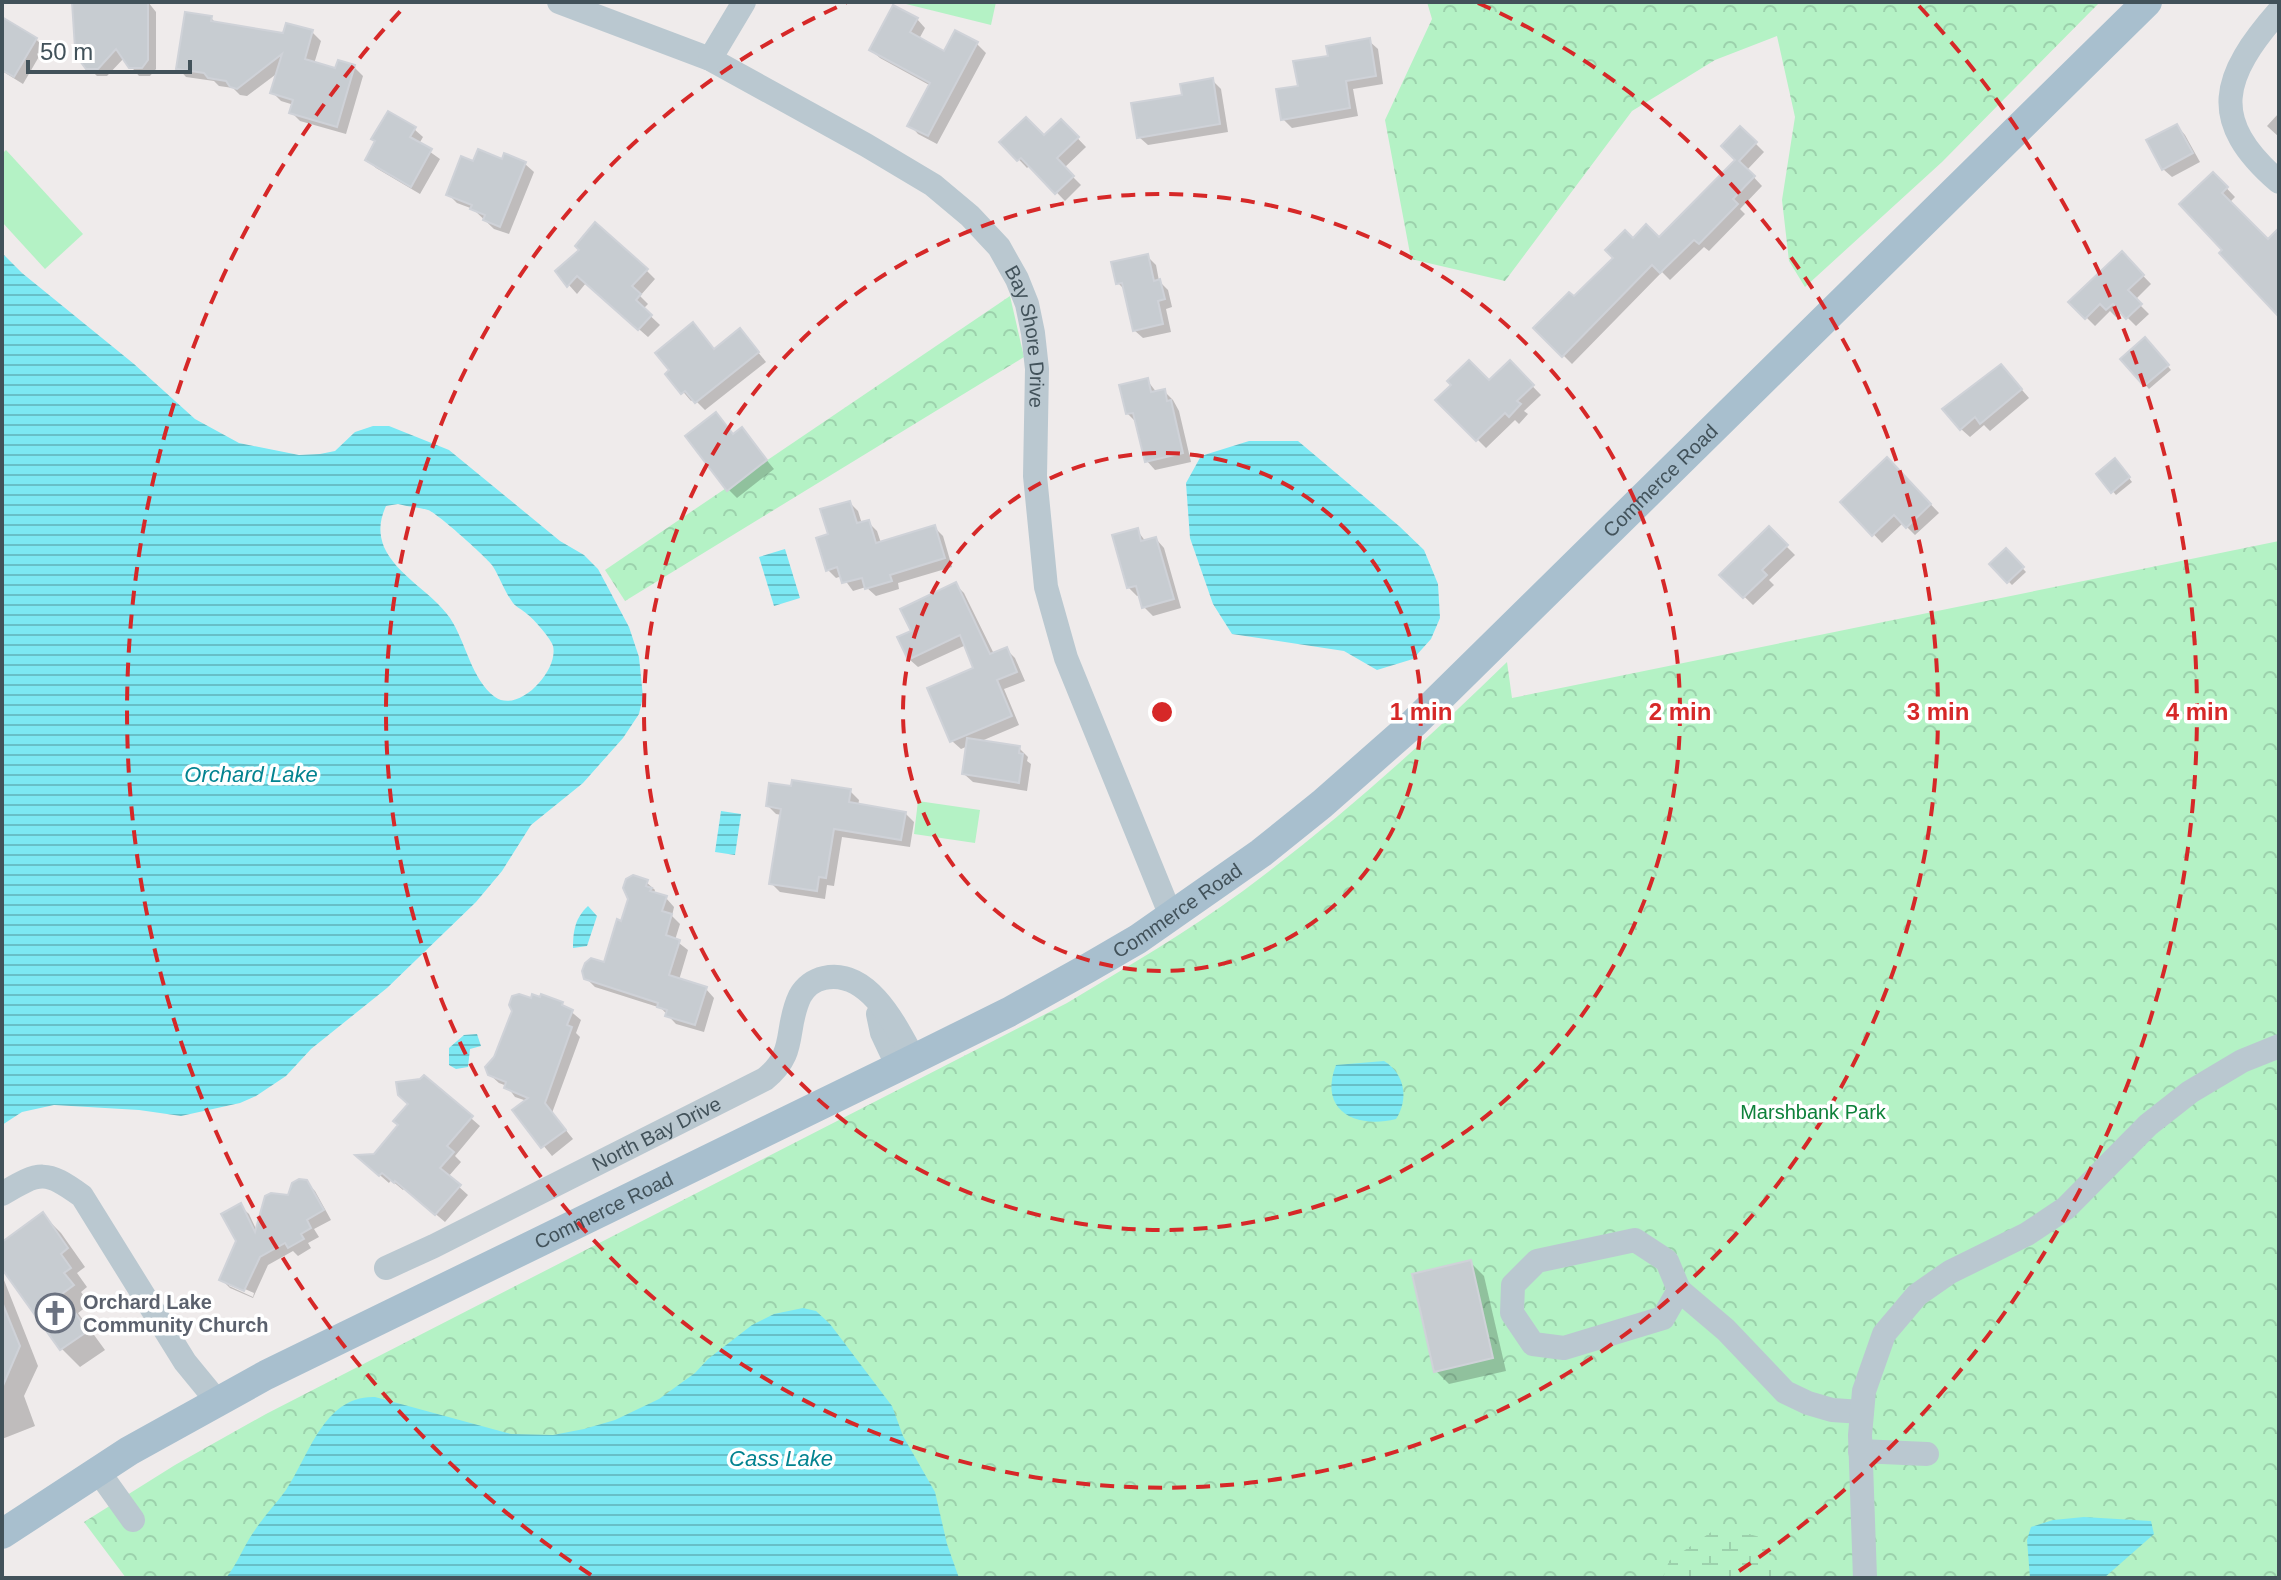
<svg xmlns="http://www.w3.org/2000/svg" width="2281" height="1580" viewBox="0 0 2281 1580" font-family="Helvetica,sans-serif">
	<defs>
		<pattern id="forest-crowns" width="20" height="18" patternUnits="userSpaceOnUse" patternTransform="scale(2)"><rect width="20" height="18" fill="#b4f2c5"/><path d="M2 6a3 3 0 1 1 6 0M12 15a3 3 0 1 1 6 0" fill="none" stroke="#9cd1ac"/></pattern>
		<pattern id="wetland-marsh" width="20" height="14" patternUnits="userSpaceOnUse" patternTransform="scale(2)"><rect width="20" height="14" fill="#b4f2c5"/><path d="M1 5h8M5 5V1M11 12h8M15 12V8" fill="none" stroke="#9cd1ac"/></pattern>
		<pattern id="water-rules" width="6" height="5" patternUnits="userSpaceOnUse" patternTransform="scale(2)"><rect width="6" height="5" fill="#7ce8f3"/><path d="M0 2.5h6" fill="none" stroke="#67bfc8"/></pattern>
	</defs>
	<rect width="100%" height="100%" fill="#efebeb"/>
	<g fill="url(#forest-crowns)">
		<polygon points="1427,2 2100,2 1942,162 1805,287 1789,261 1782,200 1795,117 1777,36 1715,60 1632,111 1505,281 1411,259 1385,120 1432,19"/>
		<polygon points="1010,296 1024,357 625,601 605,570"/>
		<path d="M 2279,541 L 2279,1578 L 126,1578 L 84,1522 L 175,1465 L 266,1414 L 1067,1003 C 1127,967 1187,932 1243,891 C 1337,821 1423,744 1507,662 L 1512,698 Z"/>
	</g>
	<polygon fill="url(#wetland-marsh)" points="1720,1526 1767,1539 1773,1578 1663,1578 1669,1561"/>
	<g fill="#b4f2c5">
		<polygon points="898,2 996,2 991,25"/>
		<polygon points="6,150 83,234 45,269 2,222 2,154"/>
		<polygon points="918,801 980,810 975,843 914,834"/>
	</g>
	<g fill="url(#water-rules)" fill-rule="evenodd">
		<path d="M 2,253 L 22,273 L 134,364 L 195,419 L 239,443 L 299,455 L 320,454 L 335,451 L 355,432 L 373,426 L 389,426 L 449,450 L 560,541 L 584,555 L 598,569 L 629,627 L 639,657 L 643,697 L 639,714 L 623,738 L 583,783 L 531,825 L 502,871 L 476,902 L 387,988 L 311,1049 L 286,1076 L 256,1096 L 240,1103 L 181,1116 L 139,1110 L 54,1105 L 22,1112 L 2,1125 ZM 398,504 C 408,507 418,507 428,510 C 436,512 486,557 492,565 C 500,577 504,591 513,603 C 516,607 523,610 527,614 C 533,618 552,640 553,646 C 559,670 519,714 495,697 C 471,679 466,642 450,618 C 432,592 397,576 384,547 C 378,532 380,519 386,506 Z"/>
		<polygon points="1249,441 1298,441 1399,526 1424,550 1438,584 1440,618 1431,639 1413,659 1377,670 1344,651 1232,634 1213,604 1190,538 1186,483 1201,456"/>
		<polygon points="785,549 800,598 774,606 759,557"/>
		<polygon points="721,811 741,814 735,855 715,852"/>
		<path d="M 588,906 L 597,916 L 587,946 L 573,948 C 573,931 575,918 588,906 Z"/>
		<polygon points="477,1034 481,1046 470,1049 468,1067 456,1069 449,1065 449,1048 464,1035"/>
		<path d="M 1384,1061 C 1405,1074 1409,1099 1396,1119 C 1356,1129 1318,1111 1336,1065 Z"/>
		<path d="M 803,1308 L 816,1311 L 830,1324 L 892,1406 L 903,1436 L 935,1492 L 947,1544 L 959,1578 L 226,1578 C 238,1563 244,1545 255,1530 C 264,1516 276,1504 286,1490 C 309,1456 324,1395 375,1397 L 511,1434 L 553,1435 L 584,1429 L 615,1420 L 659,1399 L 695,1373 L 708,1359 L 752,1325 L 774,1314 Z"/>
		<polygon points="2084,1517 2151,1521 2154,1534 2104,1578 2030,1578 2027,1540 2031,1527 2053,1520"/>
	</g>
	<g fill="#0003" fill-rule="evenodd">
		<polygon points="70,2 148,2 156,12 156,69 150,76 139,76 124,58 107,76 97,76 88,67 77,48 74,6"/>
		<polygon points="211,18 217,24 284,36 312,32 321,41 314,64 337,71 354,67 363,76 346,134 300,121 292,113 294,105 281,101 273,93 279,72 247,96 240,95 233,88 219,86 214,81 186,77 178,68"/>
		<polygon points="917,19 925,28 919,39 945,53 977,44 986,53 937,144 918,134 910,125 931,86 880,58 871,50"/>
		<polygon points="2,20 36,39 44,48 23,84 2,71"/>
		<polygon points="1369,41 1378,49 1383,84 1353,89 1358,116 1292,128 1283,119 1300,87 1330,57"/>
		<polygon points="1212,80 1221,89 1228,132 1148,145 1139,137 1185,96"/>
		<polygon points="2279,113 2279,137 2267,126"/>
		<polygon points="1061,121 1086,147 1064,168 1081,185 1065,201 1030,165 1027,168 1002,142 1044,138"/>
		<polygon points="2177,126 2185,135 2200,162 2172,177 2163,169"/>
		<polygon points="1740,128 1764,152 1747,170 1762,186 1740,209 1745,214 1709,251 1704,247 1670,280 1662,272 1572,364 1536,328 1573,298 1633,240 1659,240 1738,160"/>
		<polygon points="414,129 423,137 419,144 440,159 420,194 376,168 367,160"/>
		<polygon points="503,162 525,164 534,172 509,234 494,229 473,209 457,203 448,194 475,163"/>
		<polygon points="2213,174 2235,197 2229,203 2268,241 2279,242 2279,315 2225,250"/>
		<polygon points="582,250 646,270 655,279 640,296 648,304 643,309 660,325 648,337 586,283 577,294 569,285 558,271"/>
		<polygon points="2122,254 2151,284 2135,300 2149,314 2136,326 2122,312 2116,317 2110,311 2095,326 2071,302"/>
		<polygon points="1147,256 1156,265 1159,281 1168,290 1172,307 1166,309 1171,332 1143,338 1134,330 1126,291 1118,283"/>
		<polygon points="701,333 715,350 748,340 766,362 705,410 694,399 691,401 668,374"/>
		<polygon points="2145,340 2171,370 2149,389 2123,359"/>
		<polygon points="1510,363 1541,395 1524,411 1528,414 1519,424 1515,420 1486,448 1438,400 1454,385 1490,383"/>
		<polygon points="2010,376 2029,398 1990,431 1984,425 1970,437 1961,429"/>
		<polygon points="1147,380 1157,393 1164,391 1173,400 1179,411 1191,462 1155,470 1147,461 1137,423 1127,413"/>
		<polygon points="716,415 734,436 742,430 774,469 737,498 728,489"/>
		<polygon points="1887,459 1939,513 1915,535 1903,523 1882,543 1843,502"/>
		<polygon points="2118,464 2132,482 2116,495 2098,474"/>
		<polygon points="850,503 858,511 862,524 868,522 877,531 881,543 935,528 943,536 952,567 898,583 899,589 876,596 866,587 853,591 842,576 836,578 828,570 830,535"/>
		<polygon points="1769,529 1795,555 1769,580 1774,585 1753,605 1722,575"/>
		<polygon points="1137,530 1146,542 1156,539 1164,548 1181,608 1153,616 1144,607 1141,595 1137,596 1128,587"/>
		<polygon points="2006,551 2026,572 2012,585 1992,564"/>
		<polygon points="956,585 964,593 994,654 1006,649 1015,658 1025,681 1004,689 1019,725 979,742 1019,748 1028,757 1027,761 1031,764 1027,791 973,782 964,774 968,746 961,749 952,741 976,669 966,645 918,667 909,659 913,632"/>
		<polygon points="850,791 859,800 858,806 905,813 914,822 910,847 842,837 834,886 827,885 825,899 780,892 771,883 782,815 776,814 768,806"/>
		<polygon points="646,882 655,890 654,893 666,898 674,907 672,916 680,924 675,940 688,950 679,980 706,989 714,998 704,1032 676,1024 661,1008 595,987 586,978 605,964 623,923"/>
		<polygon points="532,1001 562,1004 581,1020 576,1033 580,1037 552,1113 573,1139 552,1156 515,1111 527,1101 515,1097 507,1086 499,1083 489,1074"/>
		<polygon points="425,1078 480,1126 455,1156 461,1162 448,1177 468,1195 445,1222 405,1188 403,1190 391,1180 389,1183 367,1164 400,1125"/>
		<path d="M 306,1182 L 315,1191 L 331,1220 L 314,1229 L 319,1237 L 308,1243 L 311,1248 L 298,1256 L 293,1251 L 268,1265 L 253,1298 L 230,1288 L 221,1279 L 239,1241 L 240,1206 L 249,1214 L 257,1231 ZM 229,1282 L 254,1293 L 253,1297 L 229,1286 Z"/>
		<polygon points="43,1215 61,1233 85,1267 77,1273 87,1287 81,1292 90,1304 78,1313 105,1350 80,1367 62,1349 2,1266 2,1244"/>
		<polygon points="1470,1262 1484,1276 1506,1371 1449,1384 1436,1371"/>
		<polygon points="2,1275 38,1366 24,1396 35,1426 2,1439"/>
	</g>
	<g fill="#c7ccd1" stroke="#cfd2d8" stroke-width="2">
		<polygon points="72,2 148,2 148,60 142,68 129,68 116,49 98,69 86,69 80,61 80,48 75,48"/>
		<polygon points="893,5 918,18 910,32 944,51 955,30 978,42 928,136 907,126 930,83 869,50"/>
		<polygon points="185,12 212,16 211,21 283,33 286,23 313,30 305,59 335,68 338,60 355,65 337,127 289,113 293,100 270,93 282,54 237,89 230,87 226,81 208,78 204,73 176,69"/>
		<polygon points="2,17 37,38 14,77 2,70"/>
		<polygon points="1370,38 1376,76 1346,81 1350,108 1281,120 1276,89 1298,86 1293,61 1328,56 1326,46"/>
		<polygon points="1213,78 1220,124 1137,138 1131,103 1182,95 1180,84"/>
		<polygon points="388,111 416,127 410,137 432,149 411,187 365,160 375,141 371,139"/>
		<polygon points="1026,117 1044,135 1061,119 1079,137 1057,158 1074,176 1055,194 1021,158 1017,161 999,142"/>
		<polygon points="2177,124 2193,153 2162,170 2146,140"/>
		<polygon points="1740,126 1757,142 1739,161 1755,176 1733,199 1738,204 1699,244 1694,240 1660,273 1652,265 1562,357 1533,328 1569,292 1574,296 1613,258 1605,250 1625,230 1633,238 1646,224 1659,237 1735,160 1721,146"/>
		<polygon points="478,149 502,159 504,153 526,162 500,227 483,220 485,215 470,209 472,205 446,195 461,156 473,161"/>
		<polygon points="2213,172 2228,187 2222,193 2268,239 2279,228 2279,317 2219,253 2222,250 2179,204"/>
		<polygon points="595,222 648,269 632,286 641,294 636,300 652,315 638,330 577,276 567,287 555,271 579,250 575,246"/>
		<polygon points="2122,251 2144,275 2128,290 2142,304 2126,319 2113,304 2106,310 2100,304 2085,319 2068,302"/>
		<polygon points="1148,254 1154,281 1160,279 1165,299 1158,301 1163,324 1133,331 1122,283 1116,284 1111,262"/>
		<polygon points="693,322 714,349 740,328 759,352 695,403 685,391 681,394 665,374 669,370 655,353"/>
		<polygon points="2145,337 2169,365 2144,386 2120,359"/>
		<polygon points="1469,360 1489,380 1510,360 1534,385 1517,401 1521,404 1509,417 1505,413 1476,441 1435,400 1451,385 1447,381"/>
		<polygon points="2001,364 2022,389 1980,424 1975,417 1960,430 1942,409"/>
		<polygon points="1148,378 1151,392 1165,389 1167,401 1171,400 1183,453 1145,462 1133,413 1126,414 1119,385"/>
		<polygon points="716,412 733,434 742,427 767,460 727,491 685,436"/>
		<polygon points="1887,457 1931,504 1906,528 1894,515 1872,536 1840,502"/>
		<polygon points="2115,458 2130,477 2111,493 2096,474"/>
		<polygon points="850,501 857,523 869,520 876,543 935,525 945,558 890,575 892,581 865,589 862,578 842,583 837,567 826,571 816,538 828,534 820,509"/>
		<polygon points="1769,526 1788,545 1762,570 1767,575 1743,598 1719,575"/>
		<polygon points="1138,528 1141,541 1156,537 1174,599 1142,608 1136,586 1127,588 1112,535"/>
		<polygon points="2006,548 2024,567 2007,583 1989,564"/>
		<polygon points="956,582 990,654 1007,647 1017,672 997,680 1012,716 950,742 927,688 973,668 960,635 908,660 897,637 911,631 900,609"/>
		<polygon points="967,738 1020,746 1019,753 1023,754 1019,783 962,774"/>
		<polygon points="792,780 851,789 849,802 906,812 901,840 834,829 826,878 819,877 817,891 769,884 781,809 766,806 769,783 791,786"/>
		<polygon points="633,875 648,880 646,886 652,888 650,891 667,896 662,911 672,914 666,935 680,940 669,975 707,987 695,1025 665,1016 667,1010 657,1007 658,1003 584,979 582,971 585,963 591,958 604,962 617,919 621,921 628,899 623,888 626,879"/>
		<polygon points="519,994 531,998 532,994 540,997 541,994 563,1002 562,1005 573,1010 567,1025 572,1027 545,1103 566,1130 541,1148 512,1110 528,1098 504,1088 506,1082 488,1075 485,1067 494,1057 512,1011 509,1005 512,996"/>
		<polygon points="424,1075 473,1116 447,1146 454,1152 440,1168 461,1185 435,1215 395,1181 394,1183 382,1173 379,1176 355,1155 374,1154 398,1125 393,1121 408,1104 398,1095 396,1082 420,1079"/>
		<polygon points="299,1179 307,1180 324,1210 307,1220 311,1228 301,1234 304,1239 288,1248 285,1243 260,1257 244,1291 219,1280 236,1241 221,1214 241,1203 255,1232 265,1196 271,1193 288,1195 292,1183"/>
		<polygon points="43,1212 68,1248 61,1254 71,1268 64,1273 74,1285 62,1294 88,1331 60,1350 2,1269 2,1242"/>
		<polygon points="1471,1260 1493,1358 1434,1372 1412,1274"/>
		<polygon points="2,1302 20,1346 2,1388"/>
	</g>
	<g fill="none" stroke-linecap="round" stroke-linejoin="round">
		<g stroke="#bac8d0" stroke-width="24">
			<path id="s1" d="M 559,2 L 710,59 L 866,145 L 933,185 L 970,216 L 999,247 L 1017,279 L 1027,304 L 1033,333 L 1037,369 L 1035,476 L 1046,587 L 1066,658 L 1171,916"/>
			<path d="M 2279,11 C 2222,76 2207,120 2279,182"/>
			<polyline points="710,59 744,2"/>
			<polyline points="878,1014 882,1033 898,1067"/>
			<path d="M 2,1194 C 40,1171 46,1170 82,1196 L 185,1362 L 217,1401"/>
			<path id="s2" d="M 386,1268 L 434,1246 L 765,1079 C 798,1053 784,1029 800,996 C 805,987 814,980 824,978 C 869,968 897,1028 914,1059"/>
			<polyline points="1679,1290 1663,1318 1564,1348 1533,1344 1512,1313 1513,1285 1537,1261 1635,1240 1667,1261 1679,1290 1726,1330 1785,1392 1808,1403 1832,1410 1862,1412"/>
			<polyline points="1860,1451 1927,1454"/>
			<polyline points="98,1471 133,1520"/>
			<polyline points="1865,1578 1860,1435 1864,1391 1884,1334 1917,1295 1950,1272 2027,1234 2066,1208 2148,1125 2190,1092 2242,1061 2279,1046"/>
		</g>
		<path stroke="#a8bfce" stroke-width="30" id="s3" d="M 2,1534 L 129,1451 L 266,1375 L 898,1067 L 1009,1012 L 1088,968 L 1138,939 L 1261,853 L 1322,804 L 1414,723 L 2147,2"/>
	</g>
	<g fill="none" stroke="#d62828" stroke-width="4" stroke-dasharray="14 10">
		<circle cx="1162" cy="712" r="259"/>
		<circle cx="1162" cy="712" r="518"/>
		<path d="M1478 3A776 776 0 1 1 846 3"/>
		<path d="M591 1575A1035 1035 0 0 1 405 6M1919 6A1035 1035 0 0 1 1733 1575"/>
	</g>
	<defs>
		<symbol id="church-ring" viewBox="-11 -11 22 22"><circle r="9.5" fill="#fff" stroke="#6b7280" stroke-width="1.5"/><path d="M-1.2-6h2.4v3.5h3.3v2.4h-3.3V6h-2.4V-.1h-3.3v-2.4h3.3Z" fill="#6b7280"/></symbol>
	</defs>
	<g fill-rule="evenodd">
		<use href="#church-ring" x="33" y="1291" width="44" height="44"/>
	</g>
	<g text-anchor="middle" dominant-baseline="central" stroke-width="7" stroke-linejoin="round" paint-order="stroke">
		<g font-size="20" fill="#42525a" stroke="#fff">
			<text stroke="none"><textPath href="#s1" startOffset="604">Bay Shore Drive</textPath></text>
			<text stroke="none"><textPath href="#s3" startOffset="1980">Commerce Road</textPath></text>
			<text stroke="none"><textPath href="#s3" startOffset="1332">Commerce Road</textPath></text>
			<text stroke="none"><textPath href="#s2" startOffset="302">North Bay Drive</textPath></text>
			<text stroke="none"><textPath href="#s3" startOffset="684">Commerce Road</textPath></text>
		</g>
		<g font-size="20" fill="#0e813a" stroke="#fff">
			<text x="1813" y="1112">Marshbank Park</text>
		</g>
		<g font-size="20" font-weight="bold" fill="#5b616d" stroke="#fff" text-anchor="start">
			<text x="83" y="1302">Orchard Lake<tspan x="83" dy="23">Community Church</tspan></text>
		</g>
		<g font-size="22" font-style="italic" fill="#038390" stroke="#fff">
			<text x="251" y="774">Orchard Lake</text>
			<text x="781" y="1458">Cass Lake</text>
		</g>
	</g>
	<circle cx="1162" cy="712" r="12" fill="#d62828" stroke="#fff" stroke-width="4"/>
	<g font-size="24" text-anchor="middle" font-weight="bold" fill="#d62828" stroke="#fff" stroke-width="7" stroke-linejoin="round" paint-order="stroke">
		<text x="1421" y="720">1 min</text>
		<text x="1680" y="720">2 min</text>
		<text x="1938" y="720">3 min</text>
		<text x="2197" y="720">4 min</text>
	</g>
	<rect width="2281" height="1580" fill="none" stroke="#42525a" stroke-width="8"/>
	<path d="M28 60v12h162v-12" fill="none" stroke="#42525a" stroke-width="4"/>
	<text x="40" y="60" font-size="24" fill="#42525a" stroke="#ffffff" stroke-width="6" paint-order="stroke">50 m</text>
</svg>
